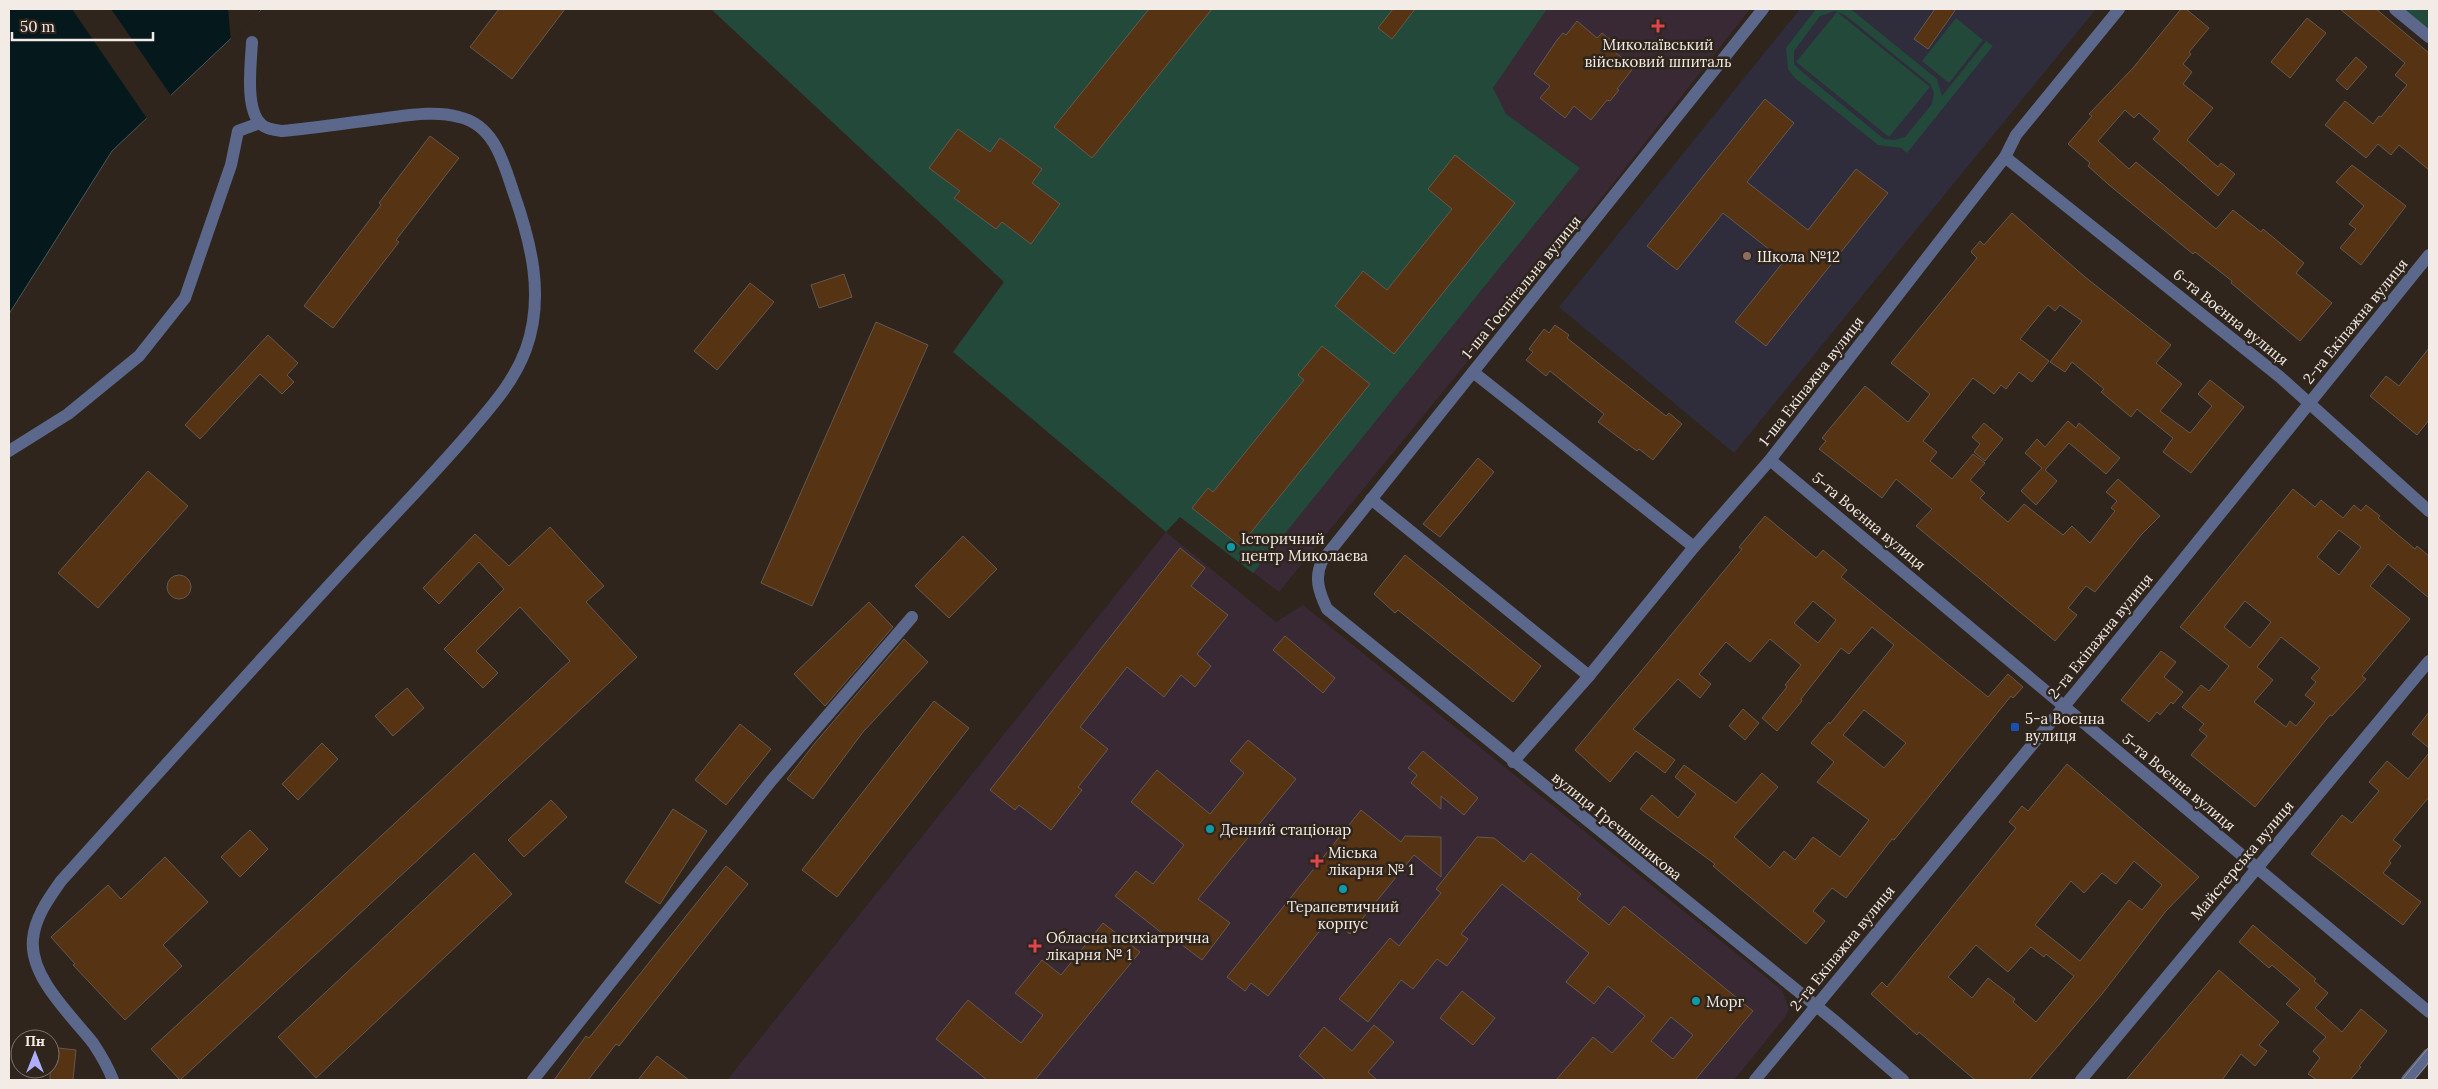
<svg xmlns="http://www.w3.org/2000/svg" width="2438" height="1089" viewBox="0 0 2438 1089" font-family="Lora,serif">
	<rect width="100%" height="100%" fill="#2f251c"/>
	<polygon fill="#382935" points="711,9 1750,9 1608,190 1279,592 1180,517 1166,532 1276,622 1303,605 1782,990 1789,1009 1785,1017 1734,1080 727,1080 1166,532 953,352 1004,282"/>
	<polygon fill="#2f2c3c" points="1800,9 2096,9 1734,453 1559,307"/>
	<g fill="#224939" fill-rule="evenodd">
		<polygon points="711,9 1547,9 1493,88 1506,114 1580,168 1253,573 1180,517 1166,532 953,352 1004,282"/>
		<path d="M 1816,9 L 1852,10 L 1937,79 L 1942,96 L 1986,41 L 1993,46 L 1907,153 L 1901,148 L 1878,145 L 1795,78 L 1788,69 L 1786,48 ZM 1835,11 L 1837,12 L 1796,62 L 1889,137 L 1930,87 L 1837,12 L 1845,15 L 1930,84 L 1934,92 L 1932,104 L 1905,137 L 1894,140 L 1884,139 L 1801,71 L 1794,64 L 1794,51 L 1820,16 Z"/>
		<polygon points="2400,9 2429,9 2429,33"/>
		<polygon points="1956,18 1983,40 1949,83 1922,61"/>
	</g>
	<polygon fill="#05191c" stroke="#4c5859" points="9,9 262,9 112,151 9,314"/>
	<g fill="#2f251c">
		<polygon points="72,9 111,9 172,97 148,120"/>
		<polygon points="228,9 258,9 259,15 231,41"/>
	</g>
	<g fill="#563313" stroke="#64584f" fill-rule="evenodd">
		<polygon points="499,9 565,9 512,79 470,47"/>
		<polygon points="1149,9 1212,9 1092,158 1054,127"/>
		<polygon points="1393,9 1415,9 1392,39 1378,28"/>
		<polygon points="1935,9 1956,9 1928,49 1914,39"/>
		<polygon points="2181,9 2186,9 2209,28 2189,52 2191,54 2183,64 2192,72 2183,84 2213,108 2187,140 2218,167 2221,163 2235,174 2218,196 2153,139 2160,131 2139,113 2134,118 2125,110 2098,141 2129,169 2136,162 2216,229 2233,210 2261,232 2263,229 2304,263 2296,273 2332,303 2300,341 2231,283 2232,281 2195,252 2193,254 2108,184 2088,166 2090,163 2068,144 2092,116 2089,114 2133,68"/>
		<polygon points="2340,9 2376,9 2429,53 2429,170 2399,145 2391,155 2378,144 2366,158 2325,125 2345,101 2373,124 2379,116 2381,117 2407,85 2395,75 2405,63"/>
		<polygon points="2307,18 2326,33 2290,78 2271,62"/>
		<polygon points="1577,21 1597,38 1602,33 1616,44 1611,49 1634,67 1617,89 1619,90 1610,101 1607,100 1591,120 1574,106 1565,118 1540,98 1550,86 1534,74 1557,40 1563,33 1566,35"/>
		<polygon points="2356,57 2367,67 2347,90 2336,80"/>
		<polygon points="1765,99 1794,123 1747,182 1808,230 1856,169 1888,193 1766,346 1735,322 1784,261 1723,213 1677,270 1647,246"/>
		<polygon points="958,129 990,152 1000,138 1042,169 1032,183 1060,204 1031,244 1002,222 996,229 954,198 960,191 929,168"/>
		<polygon points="430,136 459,158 396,240 399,242 333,328 304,306 381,205 379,203"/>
		<polygon points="1455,155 1515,203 1394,354 1335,306 1363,271 1387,290 1452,209 1428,189"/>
		<polygon points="2352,165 2406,206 2361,265 2340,248 2356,229 2349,224 2364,206 2336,182"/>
		<polygon points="2012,213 2085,277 2171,345 2156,363 2182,384 2160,411 2190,433 2212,406 2198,394 2210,380 2244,407 2191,473 2163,452 2173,438 2137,409 2131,417 2101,392 2104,389 2072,362 2065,372 2050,362 2082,321 2060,305 2055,311 2048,305 2020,339 2049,361 2032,382 2019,372 2006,389 2001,385 1994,394 1973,378 1923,441 1937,452 1930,461 1952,479 1973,454 1985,463 1970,480 1985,493 1980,498 2008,522 2024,504 2063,535 2072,526 2090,543 2115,511 2111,508 2117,501 2106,492 2118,479 2160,516 2142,534 2095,592 2086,586 2068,608 2077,615 2055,641 1916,526 1932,509 1896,479 1882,498 1819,449 1826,441 1822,438 1865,386 1908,422 1930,394 1891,363 1977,258 1971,252 1980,241 1984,245"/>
		<polygon points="844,274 852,297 819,308 811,285"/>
		<polygon points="750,283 774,302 717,370 694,351"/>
		<polygon points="876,322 928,345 812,606 761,583"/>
		<polygon points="1555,325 1569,335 1567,338 1607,370 1666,416 1669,413 1682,424 1653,460 1639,449 1637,451 1598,422 1604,414 1581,396 1550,371 1546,376 1526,360 1533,352 1529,349 1544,329 1549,333"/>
		<polygon points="268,335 298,363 287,375 294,382 282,394 260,374 200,439 185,425"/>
		<polygon points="1322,346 1370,384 1240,546 1192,508 1208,488 1213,492 1304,380 1298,375"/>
		<polygon points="2429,348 2429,420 2417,435 2370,396 2386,376 2399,386"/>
		<polygon points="2068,421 2076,428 2079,423 2120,458 2106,474 2069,443 2045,470 2057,481 2036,505 2021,491 2042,468 2025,453 2037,439 2045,447"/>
		<polygon points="1984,423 2003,439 1985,461 1974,452 1980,444 1972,437"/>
		<polygon points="1478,458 1494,472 1440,537 1423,524"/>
		<polygon points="148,471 188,506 98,608 58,573"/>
		<path d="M 2293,489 L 2315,507 L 2321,500 L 2343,518 L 2354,505 L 2361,511 L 2366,505 L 2380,516 L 2378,518 L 2415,549 L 2417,546 L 2429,556 L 2429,598 L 2388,564 L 2370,586 L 2410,619 L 2362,676 L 2366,679 L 2332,716 L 2330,715 L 2255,807 L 2191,755 L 2207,736 L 2199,730 L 2204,724 L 2182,707 L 2201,685 L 2209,691 L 2229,666 L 2180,627 ZM 2339,530 L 2361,547 L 2339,575 L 2317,557 ZM 2245,601 L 2271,622 L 2250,648 L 2224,627 ZM 2281,637 L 2320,668 L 2311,678 L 2316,682 L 2305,695 L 2315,703 L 2296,726 L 2290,721 L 2286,727 L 2254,702 L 2273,680 L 2257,667 Z"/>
		<path d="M 1765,516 L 1816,558 L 1823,550 L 1847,570 L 1841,577 L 1988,697 L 2008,674 L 2023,687 L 2013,698 L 2011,696 L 1894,840 L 1892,839 L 1846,898 L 1832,888 L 1813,911 L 1825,921 L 1806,944 L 1713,866 L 1715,864 L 1640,809 L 1652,795 L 1678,818 L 1696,794 L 1675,777 L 1684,765 L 1736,803 L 1762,773 L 1778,787 L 1734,837 L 1770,868 L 1784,851 L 1795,860 L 1813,837 L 1840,857 L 1869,820 L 1817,782 L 1834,762 L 1811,743 L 1829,722 L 1830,724 L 1894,645 L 1872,627 L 1849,654 L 1841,648 L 1801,699 L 1802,701 L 1777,731 L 1762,718 L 1787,687 L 1785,685 L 1801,665 L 1770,639 L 1750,662 L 1726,642 L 1699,674 L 1711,684 L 1700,698 L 1678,679 L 1633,729 L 1675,760 L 1665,773 L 1636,751 L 1610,782 L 1575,750 L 1648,663 L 1742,549 L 1739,547 ZM 1813,601 L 1836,620 L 1818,643 L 1794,623 ZM 1864,710 L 1906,743 L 1884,768 L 1843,735 Z"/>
		<polygon points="550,527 604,586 586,602 637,657 180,1080 151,1049 570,661 520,607 476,651 498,673 483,688 444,649 504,589 479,562 439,604 423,588 475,534 509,566"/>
		<polygon points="963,536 997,569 949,618 915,586"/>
		<polygon points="1180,548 1205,568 1191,586 1228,615 1197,654 1211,666 1195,687 1181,675 1164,697 1127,667 1080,727 1108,749 1078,787 1082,790 1051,830 1019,805 1015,810 990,790"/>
		<polygon points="1405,555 1541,666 1513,702 1398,610 1395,613 1374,594"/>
		<circle cx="179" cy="587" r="12"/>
		<polygon points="869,602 893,627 825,706 794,674"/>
		<polygon points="1285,636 1335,678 1323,693 1273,650"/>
		<polygon points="904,639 928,662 863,732 813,799 787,779 815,743"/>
		<polygon points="2161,651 2176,662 2164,677 2183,692 2173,704 2171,702 2160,715 2157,712 2149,722 2121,700"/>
		<polygon points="407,688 424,708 393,736 375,716"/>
		<polygon points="934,701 969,728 837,897 802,870"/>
		<polygon points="1743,709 1759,723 1745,740 1729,726"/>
		<polygon points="2429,712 2429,748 2412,734"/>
		<polygon points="740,724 771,749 726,805 695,780"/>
		<polygon points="1248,740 1296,779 1198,899 1230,923 1202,960 1169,935 1167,937 1115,896 1136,871 1153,884 1184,845 1131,802 1157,770 1210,814 1244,773 1230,761"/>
		<polygon points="322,743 338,759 298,800 282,784"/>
		<polygon points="1423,751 1478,798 1464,815 1441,796 1441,809 1411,783 1417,775 1408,768"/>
		<polygon points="2429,753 2429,797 2393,840 2401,846 2389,861 2391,863 2383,873 2421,902 2403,925 2311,854 2342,815 2352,823 2379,791 2369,782 2387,761 2408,779"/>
		<path d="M 2067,764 L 2199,877 L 2166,911 L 2102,994 L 2029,1080 L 1975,1080 L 1919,1032 L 1917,1035 L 1871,994 L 1882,982 L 1887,987 L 2016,828 L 2009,822 L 2022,806 L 2028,811 ZM 2134,861 L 2162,885 L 2142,910 L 2129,900 L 2080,961 L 2035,925 L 2071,881 L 2084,893 L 2102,873 L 2116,884 ZM 1976,945 L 2008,972 L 2031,947 L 2044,957 L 2046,954 L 2074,976 L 2036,1022 L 2013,1002 L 2015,999 L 1988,978 L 1972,998 L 1948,977 Z"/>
		<polygon points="551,800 567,817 524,857 508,840"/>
		<polygon points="673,809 707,831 660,904 625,882"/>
		<polygon points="1361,810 1401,842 1405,836 1441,837 1441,877 1414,855 1350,934 1330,918 1268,996 1251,983 1245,991 1227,977"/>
		<polygon points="250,830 268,849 240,877 221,857"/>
		<path d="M 1477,837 L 1494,838 L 1524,862 L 1531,853 L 1581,894 L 1577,899 L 1609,925 L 1624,906 L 1753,1011 L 1695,1080 L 1556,1080 L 1593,1037 L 1612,1053 L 1645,1016 L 1608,986 L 1594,1004 L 1566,982 L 1589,953 L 1502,884 L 1461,934 L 1468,939 L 1447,966 L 1437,959 L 1413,989 L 1401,980 L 1368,1022 L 1339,999 L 1390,938 L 1399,946 L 1441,893 L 1436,889 ZM 1671,1017 L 1693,1035 L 1673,1059 L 1651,1041 Z"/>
		<polygon points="474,853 512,894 316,1078 278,1037"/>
		<polygon points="165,857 208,902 163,945 182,966 125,1020 73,965 75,964 51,937 108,885 121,899"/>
		<polygon points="726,866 748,884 619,1046 616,1044 588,1080 554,1080 586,1036 589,1038"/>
		<polygon points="1103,923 1140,952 1035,1080 987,1080 936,1039 968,1000 1021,1043 1043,1015 1015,993 1042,960 1061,975"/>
		<polygon points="2253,925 2316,979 2314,981 2328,993 2315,1008 2342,1032 2361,1009 2387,1031 2359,1066 2361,1067 2350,1080 2317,1080 2308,1074 2320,1058 2313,1051 2326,1037 2286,1004 2300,989 2272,965 2269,968 2239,942"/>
		<polygon points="2219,970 2279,1022 2259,1045 2267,1051 2255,1066 2241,1054 2222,1080 2126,1080"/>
		<polygon points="1462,991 1495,1018 1473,1045 1440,1018"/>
		<polygon points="1374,1025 1394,1042 1368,1072 1377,1080 1326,1080 1299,1056 1324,1027 1352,1051"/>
		<polygon points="50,1047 76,1050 73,1080 50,1080"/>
		<polygon points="657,1056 689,1080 638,1080"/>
	</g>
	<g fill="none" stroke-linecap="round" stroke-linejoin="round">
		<g stroke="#5c688b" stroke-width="12">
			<path d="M 1763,9 L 1322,561 C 1314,578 1319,592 1327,609 L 1836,1022 L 1903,1080"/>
			<polyline points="2395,9 2429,37"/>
			<polyline points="2005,157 2280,377 2429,511"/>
			<polyline points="1473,372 1694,547"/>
			<polyline points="9,451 68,414 139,356 185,298 231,165 238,131 260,123"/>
			<polyline points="1770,460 2429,1012"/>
			<polyline points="1371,499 1589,676"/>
			<polyline points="1513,762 1589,676 1694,547 1770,460 2005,157 2016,135 2119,9"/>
			<path d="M 113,1080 C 108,1067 101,1055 93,1043 C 72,1016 29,977 33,939 C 35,917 49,898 61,881 C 159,772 256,664 355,557 C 393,516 432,476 468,434 C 491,407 514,382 526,349 C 545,296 531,242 513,191 C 503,161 494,125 459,117 C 434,110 405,116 379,119 C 347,123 314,128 282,131 C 274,130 265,129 260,123 C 245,107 251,63 252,42"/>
			<polyline points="533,1080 771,781 912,617"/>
			<polyline points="1755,1080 2094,670 2429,255"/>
			<polyline points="2081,1080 2429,661"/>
			<polyline points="2407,1080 2429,1054"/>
		</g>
		<g stroke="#958d85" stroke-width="1">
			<polyline points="2402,1080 2429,1047"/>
			<polyline points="2414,1080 2429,1062"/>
		</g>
	</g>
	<g fill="#e0444e" stroke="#2f251c" stroke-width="2">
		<path d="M1655.5 18.5h5v5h5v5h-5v5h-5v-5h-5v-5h5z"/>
		<path d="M1314.5 853.5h5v5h5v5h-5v5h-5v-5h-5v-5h5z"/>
		<path d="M1032.5 938.5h5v5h5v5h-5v5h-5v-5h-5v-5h5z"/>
	</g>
	<circle fill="#8d6e63" stroke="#2f251c" stroke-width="2" cx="1747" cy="256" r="5"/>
	<g fill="#0f9aa8" stroke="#2f251c" stroke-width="2">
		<circle cx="1231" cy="547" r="5"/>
		<circle cx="1210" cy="829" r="5"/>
		<circle cx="1343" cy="889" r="5"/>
		<circle cx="1696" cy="1001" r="5"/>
	</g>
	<rect fill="#1a4fb4" stroke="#2f251c" stroke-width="2" x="2010" y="722" width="10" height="10" rx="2.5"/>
	<g text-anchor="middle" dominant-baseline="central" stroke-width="5" stroke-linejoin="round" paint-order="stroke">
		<g font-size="15" fill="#f3ece6" stroke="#2f251c" text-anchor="start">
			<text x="1658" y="44" text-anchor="middle">Миколаївський<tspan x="1658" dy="17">військовий шпиталь</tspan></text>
			<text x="1757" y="256">Школа №12</text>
			<text x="1241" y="538">Історичний<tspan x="1241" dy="17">центр Миколаєва</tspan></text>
			<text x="2025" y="718">5-а Воєнна<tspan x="2025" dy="17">вулиця</tspan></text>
			<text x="1220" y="829">Денний стаціонар</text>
			<text x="1328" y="852">Міська<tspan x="1328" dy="17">лікарня № 1</tspan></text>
			<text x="1343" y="906" text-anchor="middle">Терапевтичний<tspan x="1343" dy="17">корпус</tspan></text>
			<text x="1046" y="937">Обласна психіатрична<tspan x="1046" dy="17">лікарня № 1</tspan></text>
			<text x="1706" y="1001">Морг</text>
		</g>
		<g font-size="15" fill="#f3ece6" stroke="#2f251c">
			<text transform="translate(1521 287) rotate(-51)">1-ша Госпітальна вулиця</text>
			<text transform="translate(2231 317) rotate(39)">6-та Воєнна вулиця</text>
			<text transform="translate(2355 321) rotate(-51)">2-га Екіпажна вулиця</text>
			<text transform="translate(1811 381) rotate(-52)">1-ша Екіпажна вулиця</text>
			<text transform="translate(1869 521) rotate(40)">5-та Воєнна вулиця</text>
			<text transform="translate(2100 636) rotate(-51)">2-га Екіпажна вулиця</text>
			<text transform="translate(2179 782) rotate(40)">5-та Воєнна вулиця</text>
			<text transform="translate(1617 826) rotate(39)">вулиця Гречишникова</text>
			<text transform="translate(2242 860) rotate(-50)">Майстерська вулиця</text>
			<text transform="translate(1842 948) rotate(-51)">2-га Екіпажна вулиця</text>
		</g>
	</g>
	<rect width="2438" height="1089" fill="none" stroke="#f3ece6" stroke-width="20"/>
	<g transform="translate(35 1054)"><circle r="24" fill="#2f251c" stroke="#7d756d"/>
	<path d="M0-4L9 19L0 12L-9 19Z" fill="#afaefa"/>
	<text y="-8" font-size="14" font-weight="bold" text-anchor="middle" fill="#f3ece6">Пн</text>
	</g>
	<path d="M12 32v8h141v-8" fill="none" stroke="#f3ece6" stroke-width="2.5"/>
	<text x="20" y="32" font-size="15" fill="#f3ece6" stroke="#2f251c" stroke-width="4" paint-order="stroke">50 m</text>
</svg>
